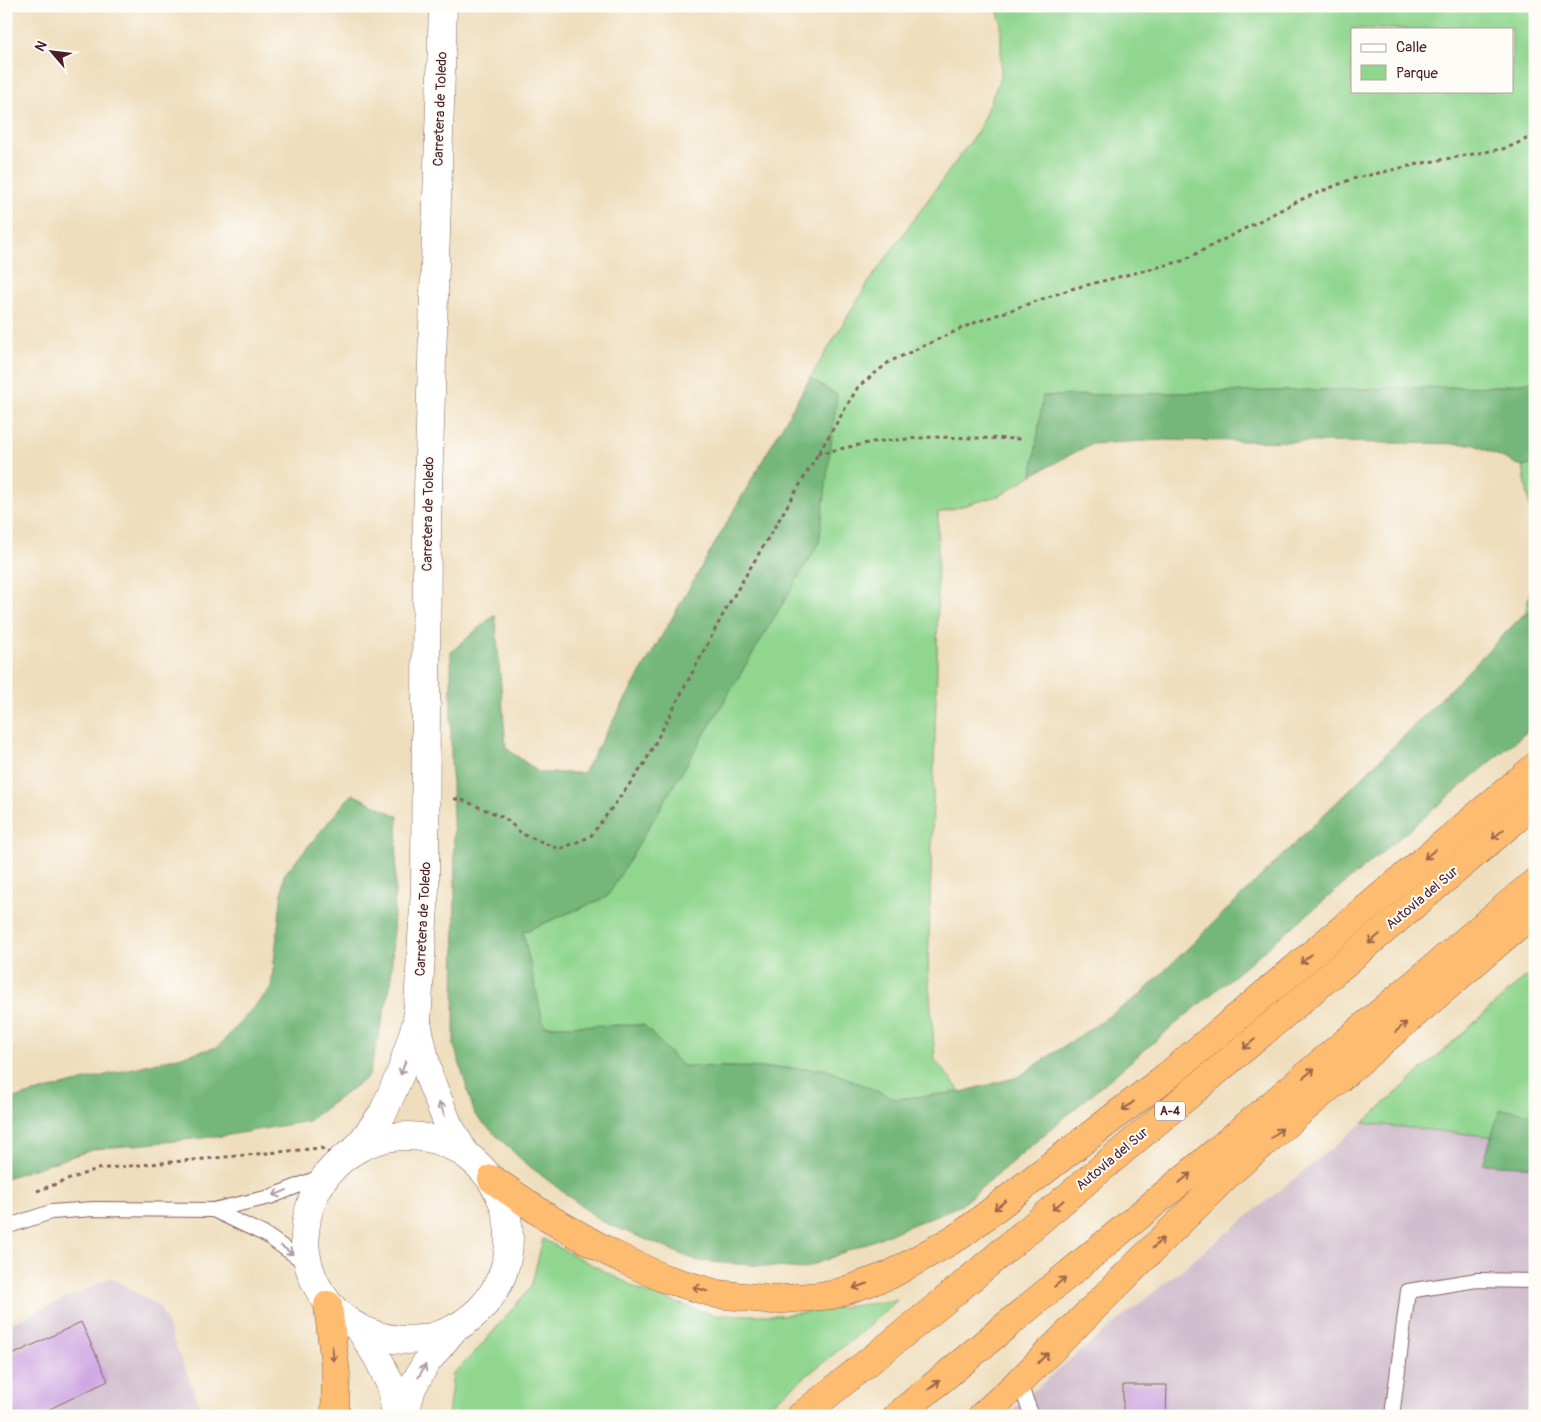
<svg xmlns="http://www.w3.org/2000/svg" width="1541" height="1422" viewBox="0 0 1541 1422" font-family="Pangolin,sans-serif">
	<rect width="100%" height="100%" fill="#fdfcf7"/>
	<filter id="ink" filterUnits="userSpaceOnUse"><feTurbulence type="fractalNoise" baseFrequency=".02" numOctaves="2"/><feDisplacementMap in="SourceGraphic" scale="10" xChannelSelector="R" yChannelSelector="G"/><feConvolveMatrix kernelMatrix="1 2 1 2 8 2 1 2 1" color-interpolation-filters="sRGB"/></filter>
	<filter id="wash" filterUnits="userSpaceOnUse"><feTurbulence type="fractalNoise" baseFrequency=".0096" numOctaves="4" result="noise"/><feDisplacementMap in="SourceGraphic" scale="20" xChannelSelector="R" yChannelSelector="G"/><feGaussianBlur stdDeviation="1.12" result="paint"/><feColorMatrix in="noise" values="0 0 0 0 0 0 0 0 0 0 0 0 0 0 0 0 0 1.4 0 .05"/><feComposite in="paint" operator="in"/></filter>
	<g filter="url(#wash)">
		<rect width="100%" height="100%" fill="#efdebd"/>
		<g fill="#d0bdcd">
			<polygon points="1363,1123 1535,1141 1535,1416 1006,1416 1061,1367"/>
			<polygon points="111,1278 160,1307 204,1416 6,1416 6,1325"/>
		</g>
		<g fill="#90d68f" stroke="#6d7a5d" fill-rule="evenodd">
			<path d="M 996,6 L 1535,6 L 1535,381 L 1501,386 L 1044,396 L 1032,475 L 1001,495 L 938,513 L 937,668 L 928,971 L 935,1060 L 961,1092 L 896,1099 L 825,1069 L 682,1066 L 643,1025 L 543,1026 L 523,932 L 607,897 L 837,395 L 810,378 L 870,280 L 978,131 L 1001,76 L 1001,22 ZM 1352,29 L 1512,29 L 1512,91 L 1352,91 Z"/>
			<polygon points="1535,463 1535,554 1533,525 1523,467"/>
			<polygon points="1535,566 1535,616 1526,612"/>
			<polygon points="1535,968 1535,1141 1363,1123"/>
			<polygon points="543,1239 644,1292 714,1315 783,1315 897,1300 863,1331 756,1416 448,1416 453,1374 479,1348 531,1287"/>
		</g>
		<g fill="#74b77a" stroke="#5f6b52">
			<polygon points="810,378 837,395 819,543 607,897 523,932 544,1026 644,1025 682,1066 825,1069 896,1099 961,1092 1018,1077 1139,996 1398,742 1526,612 1535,616 1535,725 1124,1067 961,1205 803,1269 698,1261 601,1221 524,1162 475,1115 454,1045 455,879 451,754 451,652 495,614 506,748 540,773 583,773"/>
			<polygon points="1535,381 1535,463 1523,467 1473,444 1164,440 1091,444 1032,475 1043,396 1501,386"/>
			<polygon points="352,794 398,816 391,983 369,1076 308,1121 223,1136 95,1149 6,1178 6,1100 218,1047 271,988 284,875"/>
			<polygon points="1500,1109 1535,1114 1535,1167 1483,1164"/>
		</g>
		<g id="blocks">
			<g fill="#cea4e2">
				<polygon points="81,1322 108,1381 35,1416 10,1416 6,1407 6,1358"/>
				<polygon points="1123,1385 1167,1385 1166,1416 1123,1416"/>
			</g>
		</g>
	</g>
	<g filter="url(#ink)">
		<use href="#blocks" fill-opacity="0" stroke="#84625e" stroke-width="1"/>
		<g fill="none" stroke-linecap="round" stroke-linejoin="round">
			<defs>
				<g id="service">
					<polyline points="213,1210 266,1235 307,1264"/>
					<polyline points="6,1227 51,1212 94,1209 213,1210 270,1197 325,1175"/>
					<polyline points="1019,1382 1032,1416"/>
					<polyline points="1392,1416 1408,1291 1477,1280 1535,1281"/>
				</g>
				<g id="tertiary">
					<polyline points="417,1023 429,1077 448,1124 464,1152"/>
					<circle cx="407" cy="1238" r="102"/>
					<polyline points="357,1148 383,1113 401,1072 417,1021 425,889 427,522 443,6"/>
					<polyline points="361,1331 378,1358 392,1388 396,1416"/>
					<polyline points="404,1416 412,1388 426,1363 453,1330"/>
				</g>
				<g id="motorway">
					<polyline points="492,1179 548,1218 612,1254 663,1278 717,1294 773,1300 832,1295 890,1275 961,1235 1167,1076 1535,767"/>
					<polyline points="328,1305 336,1374 335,1416"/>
					<polyline points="801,1416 938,1306 1535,803"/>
					<polyline points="897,1416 1187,1176 1535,882"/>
					<polyline points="982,1416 1019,1382 1229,1173 1535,911"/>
				</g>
			</defs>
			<use href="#service" stroke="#84625e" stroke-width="16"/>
			<use href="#tertiary" stroke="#84625e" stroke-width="29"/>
			<use href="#motorway" stroke="#84625e" stroke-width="29"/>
			<g stroke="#84625e" stroke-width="3" stroke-dasharray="4 4" stroke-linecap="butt">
				<polyline points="817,454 872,442 932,437 1022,439"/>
				<polyline points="454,799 460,799 505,818 522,834 559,849 590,837 643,766 727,607 858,387 889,362 971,324 1071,289 1182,261 1300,200 1352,179 1423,163 1507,148 1535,135"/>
				<polyline points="37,1191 97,1169 321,1148 330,1153"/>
			</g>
			<use href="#service" stroke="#fff" stroke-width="14"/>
			<use href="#tertiary" stroke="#fff" stroke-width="28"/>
			<use href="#motorway" stroke="#fdbc70" stroke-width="28"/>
		</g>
		<defs><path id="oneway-shaft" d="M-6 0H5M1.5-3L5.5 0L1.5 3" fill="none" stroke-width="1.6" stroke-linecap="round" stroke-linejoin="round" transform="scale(1.25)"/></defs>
		<g stroke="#9b664a">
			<use href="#oneway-shaft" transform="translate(1498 834) rotate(140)"/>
			<use href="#oneway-shaft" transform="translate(1430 854) rotate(140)"/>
			<use href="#oneway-shaft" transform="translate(1374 939) rotate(140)"/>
			<use href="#oneway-shaft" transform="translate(1306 959) rotate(140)"/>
			<use href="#oneway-shaft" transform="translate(1401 1027) rotate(-41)"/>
			<use href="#oneway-shaft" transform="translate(1249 1044) rotate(140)"/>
			<use href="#oneway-shaft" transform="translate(1309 1073) rotate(-40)"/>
			<use href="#oneway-shaft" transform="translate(1128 1106) rotate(142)"/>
			<use href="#oneway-shaft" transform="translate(1277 1133) rotate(-40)"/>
			<use href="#oneway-shaft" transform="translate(1185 1178) rotate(-40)"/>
			<use href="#oneway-shaft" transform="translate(1000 1205) rotate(142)"/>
			<use href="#oneway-shaft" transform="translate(1058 1205) rotate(140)"/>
			<use href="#oneway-shaft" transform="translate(1158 1243) rotate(-45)"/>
			<use href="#oneway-shaft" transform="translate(1060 1282) rotate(-40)"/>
			<use href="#oneway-shaft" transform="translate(860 1286) rotate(161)"/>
			<use href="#oneway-shaft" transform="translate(700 1289) rotate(-163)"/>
			<use href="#oneway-shaft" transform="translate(333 1354) rotate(84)"/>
			<use href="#oneway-shaft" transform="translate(1043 1358) rotate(-45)"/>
			<use href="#oneway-shaft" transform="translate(934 1385) rotate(-39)"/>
		</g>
		<g stroke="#ae9aa0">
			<use href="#oneway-shaft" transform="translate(403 1068) rotate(109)"/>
			<use href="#oneway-shaft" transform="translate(442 1109) rotate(-112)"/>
			<use href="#oneway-shaft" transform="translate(280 1193) rotate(158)"/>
			<use href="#oneway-shaft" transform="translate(287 1250) rotate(35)"/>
			<use href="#oneway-shaft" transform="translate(422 1371) rotate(-61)"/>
		</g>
	</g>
	<g text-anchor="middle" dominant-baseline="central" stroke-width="4" stroke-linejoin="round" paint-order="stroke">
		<rect fill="#fdfcf7" stroke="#806168" stroke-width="1" x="1155" y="1101.5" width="30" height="19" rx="4"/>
		<g font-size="12" font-weight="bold" fill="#4a1f2b">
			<text x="1170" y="1111">A-4</text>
		</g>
		<g font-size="14" fill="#4a1f2b" stroke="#fdfcf7">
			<text transform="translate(440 109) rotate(-88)">Carretera de Toledo</text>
			<text transform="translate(428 514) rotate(-89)">Carretera de Toledo</text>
			<text transform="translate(1422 898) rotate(-40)">Autovía del Sur</text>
			<text transform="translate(423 919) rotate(-87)">Carretera de Toledo</text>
			<text transform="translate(1112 1159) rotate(-40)">Autovía del Sur</text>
		</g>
	</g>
	<rect width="1541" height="1422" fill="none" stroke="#fdfcf7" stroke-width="25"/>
	<rect x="1351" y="28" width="162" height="65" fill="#fdfcf7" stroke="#b5a4a5"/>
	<rect x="1361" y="44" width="25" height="8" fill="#ffffff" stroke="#b5a4a5"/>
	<text x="1396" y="52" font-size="15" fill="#4a1f2b">Calle</text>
	<rect x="1361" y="65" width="25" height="15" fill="#90d68f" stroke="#b5a4a5"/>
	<text x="1396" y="78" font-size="15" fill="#4a1f2b">Parque</text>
	<g transform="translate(52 52) rotate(298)" stroke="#fdfcf7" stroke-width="4" paint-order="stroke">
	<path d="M0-4L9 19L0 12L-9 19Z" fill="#4a1f2b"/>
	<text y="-8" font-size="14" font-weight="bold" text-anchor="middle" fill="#4a1f2b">N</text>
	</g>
</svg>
